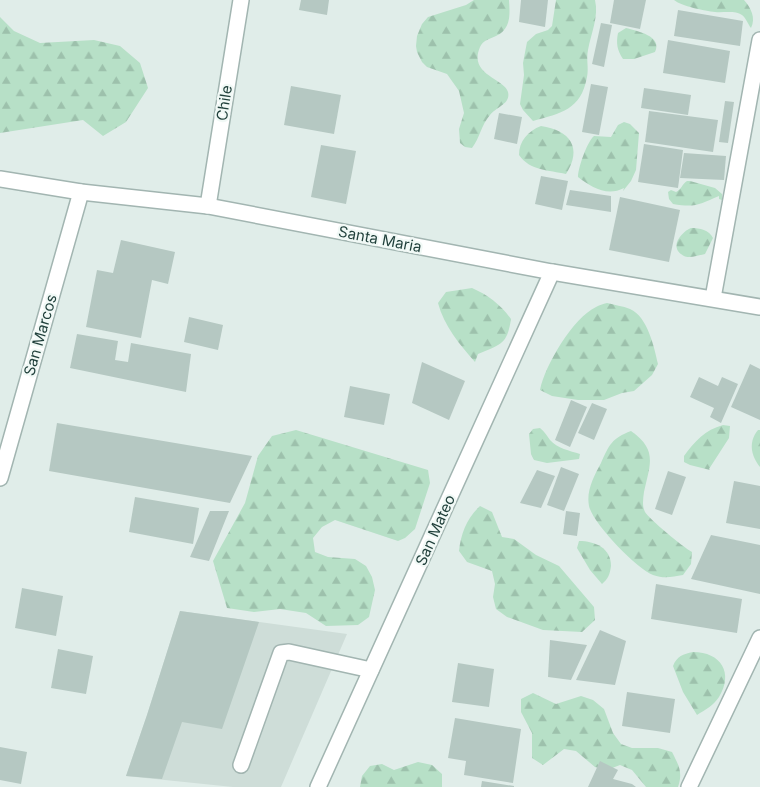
<svg xmlns="http://www.w3.org/2000/svg" width="760" height="787" viewBox="0 0 760 787" font-family="Inter,sans-serif">
	<defs>
		<pattern id="forest-firs" width="22" height="20" patternUnits="userSpaceOnUse" patternTransform="scale(1.25)"><rect width="22" height="20" fill="#b7e0c7"/><path d="M5 1l3.5 6h-7zM16 11l3.5 6h-7z" fill="#9dc1ac"/></pattern>
	</defs>
	<rect width="100%" height="100%" fill="#e0ede9"/>
	<polygon fill="#ceddd8" points="180,611 347,634 281,787 233,787 126,776 147,715"/>
	<g fill="url(#forest-firs)">
		<path d="M 474,0 L 509,0 C 510,15 511,29 496,36 C 490,39 483,40 480,47 C 468,75 504,78 508,92 C 511,104 496,107 490,115 C 481,125 480,138 472,148 L 465,147 L 460,143 L 459,129 L 464,113 L 459,91 L 447,74 L 427,67 L 422,62 L 417,52 L 416,46 L 417,36 L 422,24 L 428,17 L 466,5 Z"/>
		<path d="M 556,0 L 595,0 C 599,17 591,33 588,50 C 586,59 589,68 587,77 C 581,110 561,113 533,121 L 523,110 L 520,104 L 524,75 L 523,63 L 527,42 L 536,34 L 548,30 L 552,26 Z"/>
		<path d="M 674,0 L 744,0 C 751,8 756,18 751,28 C 748,24 746,18 742,15 C 735,10 723,13 715,12 C 705,11 681,6 674,0 Z"/>
		<polygon points="0,17 14,31 40,43 94,40 120,46 140,63 148,88 126,122 103,136 83,120 0,133"/>
		<path d="M 626,28 C 637,31 663,36 655,52 L 634,59 L 623,59 C 617,50 616,43 618,33 Z"/>
		<path d="M 624,122 L 630,124 L 639,133 L 636,170 L 631,181 L 623,191 L 624,188 C 607,197 591,187 578,177 C 578,168 587,142 594,136 L 611,137 L 618,125 Z"/>
		<path d="M 541,126 C 570,130 583,148 566,174 C 549,170 530,171 519,155 C 519,141 528,131 541,126 Z"/>
		<path d="M 687,181 L 690,181 L 715,188 L 722,194 L 722,200 L 719,199 L 719,196 C 700,204 696,208 673,204 L 669,199 L 668,192 L 671,190 L 676,192 C 681,190 682,184 687,181 Z"/>
		<path d="M 691,228 C 700,228 709,230 713,238 L 705,254 C 699,255 689,259 684,256 C 668,248 681,232 691,228 Z"/>
		<path d="M 472,288 C 488,295 501,305 511,319 C 507,345 501,344 478,354 L 475,362 C 460,345 444,326 438,303 L 446,292 Z"/>
		<path d="M 607,303 C 614,305 623,306 630,309 C 648,317 654,347 658,364 L 652,375 L 634,391 L 622,393 L 604,400 L 578,400 L 552,396 L 540,390 C 545,365 573,318 596,307 C 599,305 603,304 607,303 Z"/>
		<path d="M 723,425 L 730,426 L 729,438 L 709,469 L 710,470 L 690,465 L 684,462 L 684,456 C 695,441 705,430 723,425 Z"/>
		<path d="M 540,428 C 545,432 547,436 550,440 C 557,448 570,451 580,454 L 579,459 L 547,463 L 534,460 L 531,454 L 529,434 L 533,429 Z"/>
		<polygon points="296,430 428,470 430,483 415,529 405,538 398,541 335,520 322,527 313,538 315,552 328,557 355,559 366,566 372,577 375,590 369,617 358,625 326,626 306,613 280,609 254,612 227,608 213,561 245,503 258,456 272,436"/>
		<path d="M 758,430 L 760,430 L 760,467 C 751,456 748,442 758,430 Z"/>
		<path d="M 631,431 C 658,450 650,464 644,492 C 643,499 642,506 645,512 C 649,519 683,547 692,552 L 691,564 L 683,575 C 672,577 664,579 653,575 C 637,569 593,524 589,506 C 586,491 594,476 601,463 C 609,445 612,438 631,431 Z"/>
		<path d="M 480,506 L 492,512 L 502,537 L 514,539 L 536,555 L 559,566 L 594,607 L 595,620 L 582,632 L 543,630 L 507,617 L 496,609 L 493,597 L 495,584 L 492,571 L 467,562 L 459,551 C 461,533 467,518 480,506 Z"/>
		<path d="M 579,541 C 595,541 611,548 611,566 C 610,574 608,579 602,584 L 590,570 L 577,548 Z"/>
		<path d="M 693,652 C 721,652 734,673 719,697 C 714,705 705,710 697,715 L 683,692 L 673,666 C 677,656 683,654 693,652 Z"/>
		<path d="M 533,693 L 556,704 L 581,696 L 593,700 L 604,709 L 613,733 L 621,744 L 632,748 L 658,748 L 672,752 C 679,766 683,772 678,787 L 646,787 L 632,770 L 620,765 L 607,770 L 595,767 L 576,751 L 564,749 L 543,765 L 532,758 L 532,733 L 521,712 L 521,699 Z"/>
		<polygon points="418,762 432,765 442,774 442,787 360,787 362,776 370,766 382,764 394,770"/>
	</g>
	<g fill="#b5c8c2">
		<polygon points="301,0 329,0 327,15 299,10"/>
		<polygon points="521,0 548,0 545,27 519,22"/>
		<polygon points="614,0 646,0 640,29 610,23"/>
		<polygon points="678,10 743,21 740,46 674,36"/>
		<polygon points="601,23 612,25 604,67 592,64"/>
		<polygon points="668,40 730,51 725,83 663,73"/>
		<polygon points="591,84 608,87 599,135 582,132"/>
		<polygon points="291,86 341,95 334,134 284,125"/>
		<polygon points="644,88 691,95 688,115 641,108"/>
		<polygon points="725,101 734,102 728,143 719,142"/>
		<polygon points="649,111 718,120 713,152 645,142"/>
		<polygon points="499,113 522,117 517,144 494,139"/>
		<polygon points="644,144 683,150 678,188 638,182"/>
		<polygon points="321,145 356,151 346,204 311,197"/>
		<polygon points="684,153 726,156 724,180 680,178"/>
		<polygon points="541,176 568,181 562,210 535,204"/>
		<polygon points="570,190 611,196 611,212 566,205"/>
		<polygon points="620,197 680,210 669,262 609,250"/>
		<polygon points="121,240 175,252 168,284 152,280 141,338 86,327 97,270 113,273"/>
		<polygon points="189,317 223,325 218,350 184,342"/>
		<polygon points="77,334 118,341 115,360 128,362 131,343 191,354 186,392 70,368"/>
		<polygon points="422,362 465,381 449,420 412,403"/>
		<polygon points="750,364 760,369 760,420 731,407"/>
		<polygon points="699,377 718,386 722,377 738,384 721,423 710,417 714,408 690,397"/>
		<polygon points="350,386 390,394 384,425 344,417"/>
		<polygon points="571,400 587,407 570,447 555,440"/>
		<polygon points="592,403 607,409 594,440 578,433"/>
		<polygon points="57,423 252,456 230,503 49,471"/>
		<polygon points="561,467 579,474 564,511 547,505"/>
		<polygon points="537,470 555,476 541,508 520,503"/>
		<polygon points="668,471 686,477 672,515 655,509"/>
		<polygon points="734,481 760,486 760,529 726,523"/>
		<polygon points="135,497 199,508 193,544 129,532"/>
		<polygon points="210,511 229,511 209,561 190,557"/>
		<polygon points="566,511 580,513 577,536 563,534"/>
		<polygon points="711,535 760,545 760,594 691,579"/>
		<polygon points="656,584 742,599 737,633 651,619"/>
		<polygon points="22,588 63,596 56,636 15,628"/>
		<polygon points="180,611 259,622 222,729 182,722 162,779 126,776 147,715"/>
		<polygon points="600,630 626,641 615,685 576,680"/>
		<polygon points="550,640 587,645 571,680 548,677"/>
		<polygon points="58,649 93,656 86,694 51,688"/>
		<polygon points="458,663 494,669 489,707 452,702"/>
		<polygon points="627,692 675,699 670,733 622,726"/>
		<polygon points="455,718 521,729 513,783 464,775 466,761 448,758"/>
		<polygon points="0,747 27,752 21,784 0,780"/>
		<polygon points="600,761 618,770 613,779 632,784 636,787 588,787"/>
		<polygon points="482,781 514,786 514,787 481,787"/>
	</g>
	<g fill="none" stroke-linecap="round" stroke-linejoin="round">
		<defs>
			<g id="minor">
				<polyline points="0,179 81,192 208,206 552,272 760,307"/>
				<polyline points="208,206 241,0"/>
				<polyline points="713,298 760,40"/>
				<polyline points="0,478 81,192"/>
				<polyline points="241,765 281,653 289,652 371,670"/>
				<polyline points="318,787 552,272"/>
				<polyline points="689,787 760,638"/>
			</g>
		</defs>
		<use href="#minor" stroke="#a2b5b1" stroke-width="18"/>
		<use href="#minor" stroke="#fff" stroke-width="15"/>
	</g>
	<g text-anchor="middle" dominant-baseline="central" stroke-width="4.5" stroke-linejoin="round" paint-order="stroke">
		<g font-size="15" fill="#1f3f3a" stroke="#f1f9f6">
			<text transform="translate(224 103) rotate(-81)">Chile</text>
			<text transform="translate(380 239) rotate(11)">Santa Maria</text>
			<text transform="translate(40 335) rotate(-74)">San Marcos</text>
			<text transform="translate(435 530) rotate(-66)">San Mateo</text>
		</g>
	</g>
</svg>
